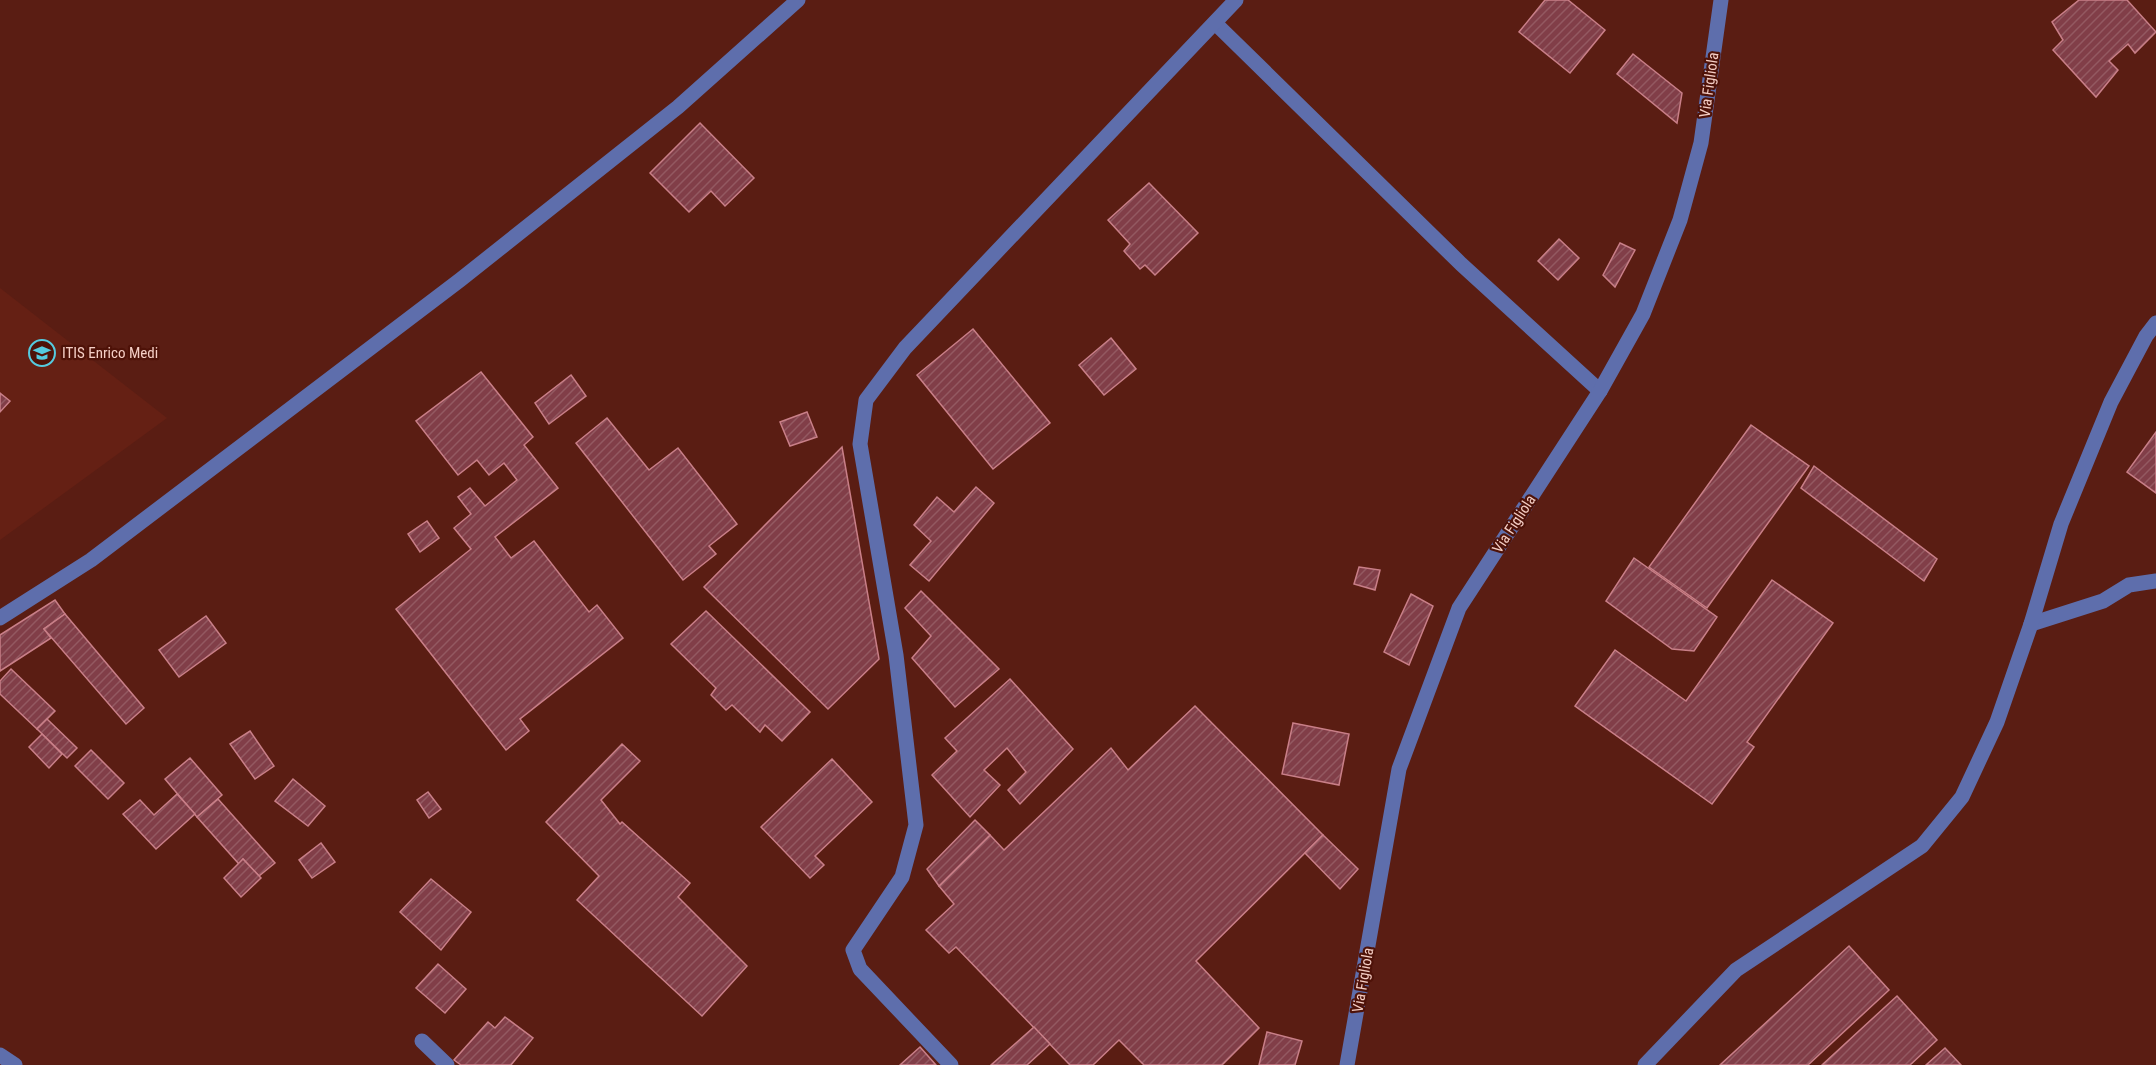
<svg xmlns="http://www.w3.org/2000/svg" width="2156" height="1065" viewBox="0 0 2156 1065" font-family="'Roboto Condensed',sans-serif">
	<defs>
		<pattern id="building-hatch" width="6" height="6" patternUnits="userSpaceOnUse" patternTransform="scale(1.5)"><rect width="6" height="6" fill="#813e48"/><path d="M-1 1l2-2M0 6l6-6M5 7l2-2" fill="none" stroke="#935961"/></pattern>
	</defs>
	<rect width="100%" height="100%" fill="#5a1d13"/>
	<polygon fill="#652014" points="0,288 167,418 0,540"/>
	<g fill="url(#building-hatch)" stroke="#c97f88" stroke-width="1.5">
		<polygon points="1545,0 1568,0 1605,30 1570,73 1519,32"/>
		<polygon points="2079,0 2127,0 2156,32 2135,53 2128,44 2109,61 2118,70 2096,97 2053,50 2063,40 2052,22"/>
		<polygon points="1633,54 1682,93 1677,123 1617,74"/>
		<polygon points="700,123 754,178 725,206 711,191 689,212 650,173"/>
		<polygon points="1149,183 1198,233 1155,275 1145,265 1140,269 1124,251 1130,244 1108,220"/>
		<polygon points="1559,239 1579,258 1558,280 1538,261"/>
		<polygon points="1620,243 1635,250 1615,287 1603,275"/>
		<polygon points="973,329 1050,423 993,469 917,375"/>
		<polygon points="1111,338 1136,369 1104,395 1079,365"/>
		<polygon points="481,372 533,437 524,445 558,488 495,537 511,558 534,541 589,612 597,605 623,638 520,719 529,731 506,750 396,609 471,549 454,528 471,514 458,497 470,488 485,506 517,480 504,463 489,475 477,460 458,475 416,421"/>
		<polygon points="571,375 586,396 549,424 535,403"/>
		<polygon points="0,393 10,401 0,412"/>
		<polygon points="807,412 817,437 790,446 780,422"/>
		<polygon points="607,418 649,470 678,448 737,524 709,546 716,554 683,580 576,443"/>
		<polygon points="1751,425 1809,466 1707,608 1649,567"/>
		<polygon points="2156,432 2156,493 2127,472"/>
		<polygon points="842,447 879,659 828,709 704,587"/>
		<polygon points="1814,466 1937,559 1924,581 1801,488"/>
		<polygon points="976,487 994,503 929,581 910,565 931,541 914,525 937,497 954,512"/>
		<polygon points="427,521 439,538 420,552 408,534"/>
		<polygon points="1634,558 1717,617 1694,651 1672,649 1606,601"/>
		<polygon points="1359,567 1380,570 1375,590 1354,584"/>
		<polygon points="1772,580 1833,623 1747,742 1754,747 1712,804 1575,706 1615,650 1686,701"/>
		<polygon points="921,591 999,669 955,707 912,658 931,636 905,608"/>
		<polygon points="1411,594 1433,606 1409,665 1384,652"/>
		<polygon points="55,600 65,614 44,629 51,638 0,671 0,635"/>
		<polygon points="706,611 810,712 782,741 765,725 760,732 732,705 726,710 711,695 716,688 671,644"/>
		<polygon points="65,614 144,708 126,724 44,629"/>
		<polygon points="206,616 226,643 179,677 159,650"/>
		<polygon points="11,669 55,711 37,729 0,694 0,681"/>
		<polygon points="1010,679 1073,749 1020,804 1008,790 1026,772 1007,748 984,770 1000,785 970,817 932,775 957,751 945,738"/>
		<polygon points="1195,706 1323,835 1196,961 1259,1028 1222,1065 1144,1065 1119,1040 1093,1065 1070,1065 956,947 949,953 926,930 954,904 939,886 990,835 1004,850 1111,748 1128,770"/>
		<polygon points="47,719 77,748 67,758 37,729"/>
		<polygon points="1293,723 1349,734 1339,785 1282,774"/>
		<polygon points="250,731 274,766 255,779 230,744"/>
		<polygon points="42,734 62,754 49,768 29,747"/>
		<polygon points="622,744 640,761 601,800 620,824 622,822 690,883 678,897 747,966 702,1016 577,900 599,876 546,822"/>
		<polygon points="91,750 124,783 108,799 75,766"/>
		<polygon points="190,758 222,795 197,817 165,779"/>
		<polygon points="832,759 872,802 815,856 824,865 810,878 761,827"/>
		<polygon points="293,779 325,806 308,826 275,801"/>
		<polygon points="428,792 441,809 429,818 417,800"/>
		<polygon points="177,794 195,814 156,849 123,814 140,800 154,815"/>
		<polygon points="218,799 275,863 259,876 243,859 239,864 197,817"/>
		<polygon points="975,820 990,835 939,886 927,869"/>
		<polygon points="1323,835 1358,869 1340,889 1305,853"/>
		<polygon points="321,843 335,862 312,878 299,860"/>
		<polygon points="243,859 261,878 241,897 224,878"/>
		<polygon points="431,879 471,912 441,950 400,912"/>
		<polygon points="1849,946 1889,990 1808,1065 1720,1065"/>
		<polygon points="438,964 466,989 445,1013 416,988"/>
		<polygon points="1897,996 1937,1040 1910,1065 1822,1065"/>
		<polygon points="505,1017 533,1038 511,1065 461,1065 454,1060 488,1022 495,1028"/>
		<polygon points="1034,1027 1050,1044 1027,1065 991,1065"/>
		<polygon points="1267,1032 1302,1041 1295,1065 1259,1065"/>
		<polygon points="920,1047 936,1065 900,1065"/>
		<polygon points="1945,1048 1961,1065 1926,1065"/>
	</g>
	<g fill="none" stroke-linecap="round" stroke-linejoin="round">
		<g stroke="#5e6eac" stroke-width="15">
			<polyline points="1215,23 1461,264 1600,391"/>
			<polyline points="0,618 91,560 460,280 678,107 798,0"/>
			<polyline points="2031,624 2103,601 2129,585 2156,581"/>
			<polyline points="422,1041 447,1065"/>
			<polyline points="0,1055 15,1065"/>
			<polyline points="951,1065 860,969 853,950 902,877 916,825 896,655 860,444 866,400 905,348 1236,0"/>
			<polyline points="1347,1065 1399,769 1459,608 1600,391 1643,314 1680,220 1701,143 1721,0"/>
			<polyline points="1645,1065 1736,970 1922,846 1962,797 1997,722 2031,624 2061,524 2111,402 2146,336 2156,323"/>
		</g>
	</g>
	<defs>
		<symbol id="school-ring" viewBox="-11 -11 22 22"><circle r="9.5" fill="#4e1208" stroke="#55cadf" stroke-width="1.5"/><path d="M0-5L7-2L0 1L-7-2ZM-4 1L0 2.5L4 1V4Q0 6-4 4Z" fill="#55cadf"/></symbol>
	</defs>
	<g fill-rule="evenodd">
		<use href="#school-ring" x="27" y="338" width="30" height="30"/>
	</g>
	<g text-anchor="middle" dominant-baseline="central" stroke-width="4.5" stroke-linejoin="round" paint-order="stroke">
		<g font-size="15" fill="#f5cec5" stroke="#4e1208">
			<text transform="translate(1709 85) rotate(-82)">Via Figliola</text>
			<text transform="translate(1514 524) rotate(-57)">Via Figliola</text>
			<text transform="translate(1363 980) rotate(-80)">Via Figliola</text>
		</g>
		<g font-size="15" fill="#f5cec5" stroke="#4e1208" text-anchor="start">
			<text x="62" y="353">ITIS Enrico Medi</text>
		</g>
	</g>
</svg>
